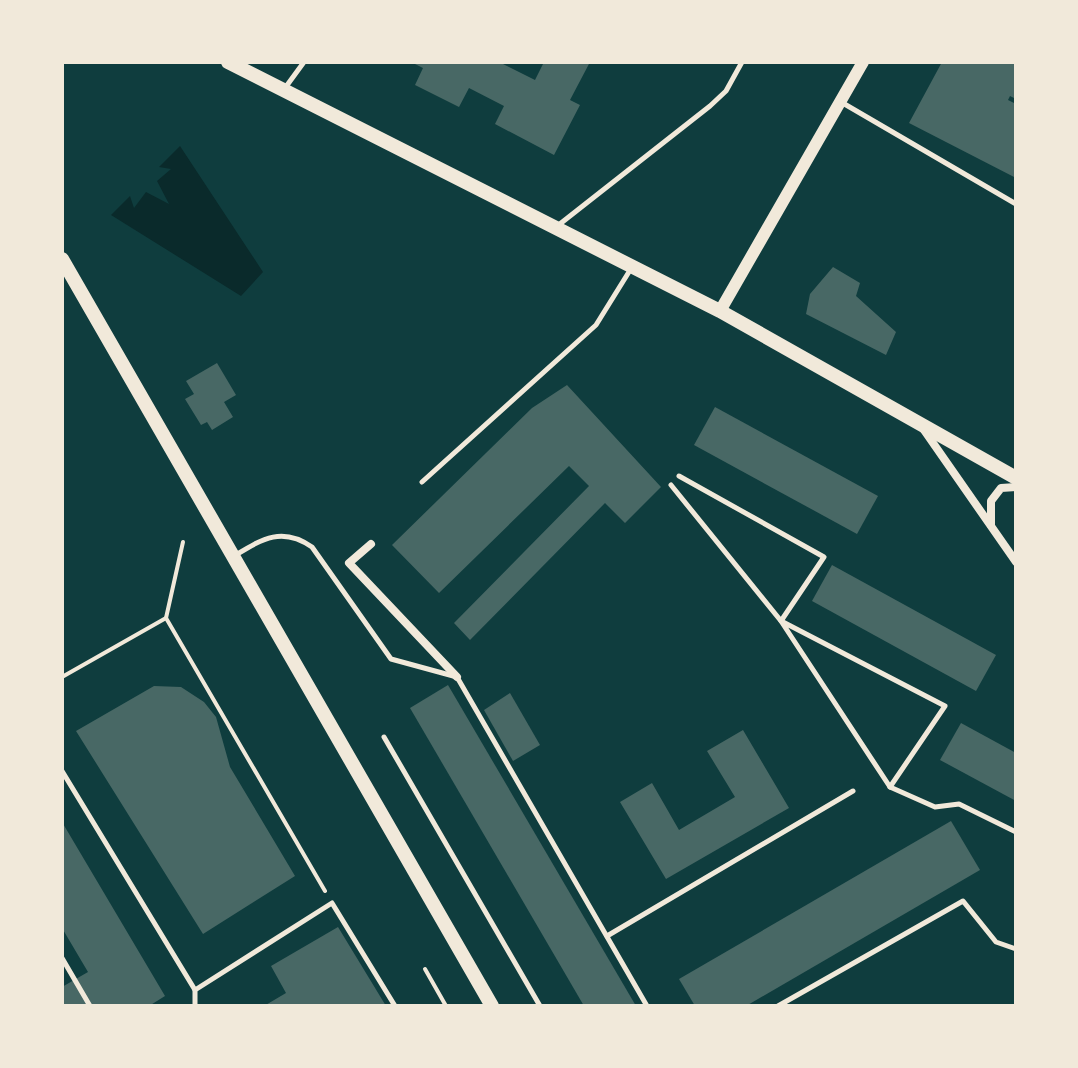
<svg xmlns="http://www.w3.org/2000/svg" width="1078" height="1068" viewBox="0 0 1078 1068" font-family="Manrope,sans-serif">
	<rect width="100%" height="100%" fill="#0f3d3e"/>
	<polygon fill="#0a2a2b" points="180,146 263,272 241,296 111,215 130,196 134,208 146,192 169,204 157,181 171,169 159,167"/>
	<g fill="#486865">
		<polygon points="411,62 499,62 535,80 544,62 590,62 570,100 580,105 554,155 495,124 504,106 469,88 459,107 415,85 423,68"/>
		<polygon points="942,62 1016,62 1016,99 1010,96 1008,100 1016,104 1016,178 909,123"/>
		<polygon points="833,267 860,283 856,296 896,332 886,355 806,314 810,294"/>
		<polygon points="217,363 236,395 224,402 233,417 212,430 207,422 201,425 185,399 194,394 186,381"/>
		<polygon points="567,385 661,487 625,523 605,503 470,640 454,623 589,486 569,466 439,593 392,545 532,408"/>
		<polygon points="715,407 878,496 857,534 694,445"/>
		<polygon points="832,565 996,655 976,691 812,601"/>
		<polygon points="448,685 636,1006 584,1006 410,708"/>
		<polygon points="154,686 181,687 204,702 216,717 230,767 295,876 203,934 76,731"/>
		<polygon points="510,693 540,745 513,761 484,710"/>
		<polygon points="961,723 1016,753 1016,801 940,760"/>
		<polygon points="743,730 789,808 666,879 620,802 652,783 679,830 735,797 707,751"/>
		<polygon points="951,821 980,870 746,1006 695,1006 679,979"/>
		<polygon points="62,822 165,996 149,1006 62,1006 62,987 88,972 62,928"/>
		<polygon points="338,927 386,1006 264,1006 286,993 271,966"/>
	</g>
	<g fill="none" stroke-linecap="round" stroke-linejoin="round">
		<g stroke="#f1e9da" stroke-width="4">
			<polyline points="166,618 183,542"/>
			<polyline points="62,677 166,618 325,891"/>
			<polyline points="425,969 446,1006"/>
		</g>
		<g stroke="#f1e9da" stroke-width="5">
			<polyline points="285,88 304,62"/>
			<polyline points="841,102 1016,204"/>
			<polyline points="556,227 710,106 726,91 742,62"/>
			<polyline points="422,482 596,325 632,267"/>
			<polyline points="671,485 781,621 824,557 679,476"/>
			<path d="M 234,556 C 262,539 282,526 312,547 L 391,659 L 457,677 L 647,1006"/>
			<polygon points="781,621 945,706 890,787"/>
			<polyline points="384,737 540,1006"/>
			<polyline points="62,771 195,990"/>
			<polyline points="890,787 935,807 959,804 1016,832"/>
			<polyline points="607,936 853,791"/>
			<polyline points="62,958 90,1006"/>
			<polyline points="195,1006 195,990 332,903 395,1006"/>
			<polyline points="778,1006 963,901 996,942 1016,949"/>
		</g>
		<g stroke="#f1e9da" stroke-width="8">
			<polyline points="924,430 1016,562"/>
			<polyline points="991,525 991,501 1001,488 1016,487"/>
			<polyline points="371,544 349,563 457,677"/>
		</g>
		<polyline stroke="#f1e9da" stroke-width="12" points="720,311 863,62"/>
		<polyline stroke="#f1e9da" stroke-width="14" points="62,259 492,1006"/>
		<polyline stroke="#f1e9da" stroke-width="14" points="228,62 720,311 1016,478"/>
	</g>
	<rect width="1078" height="1068" fill="none" stroke="#f1e9da" stroke-width="128"/>
</svg>
